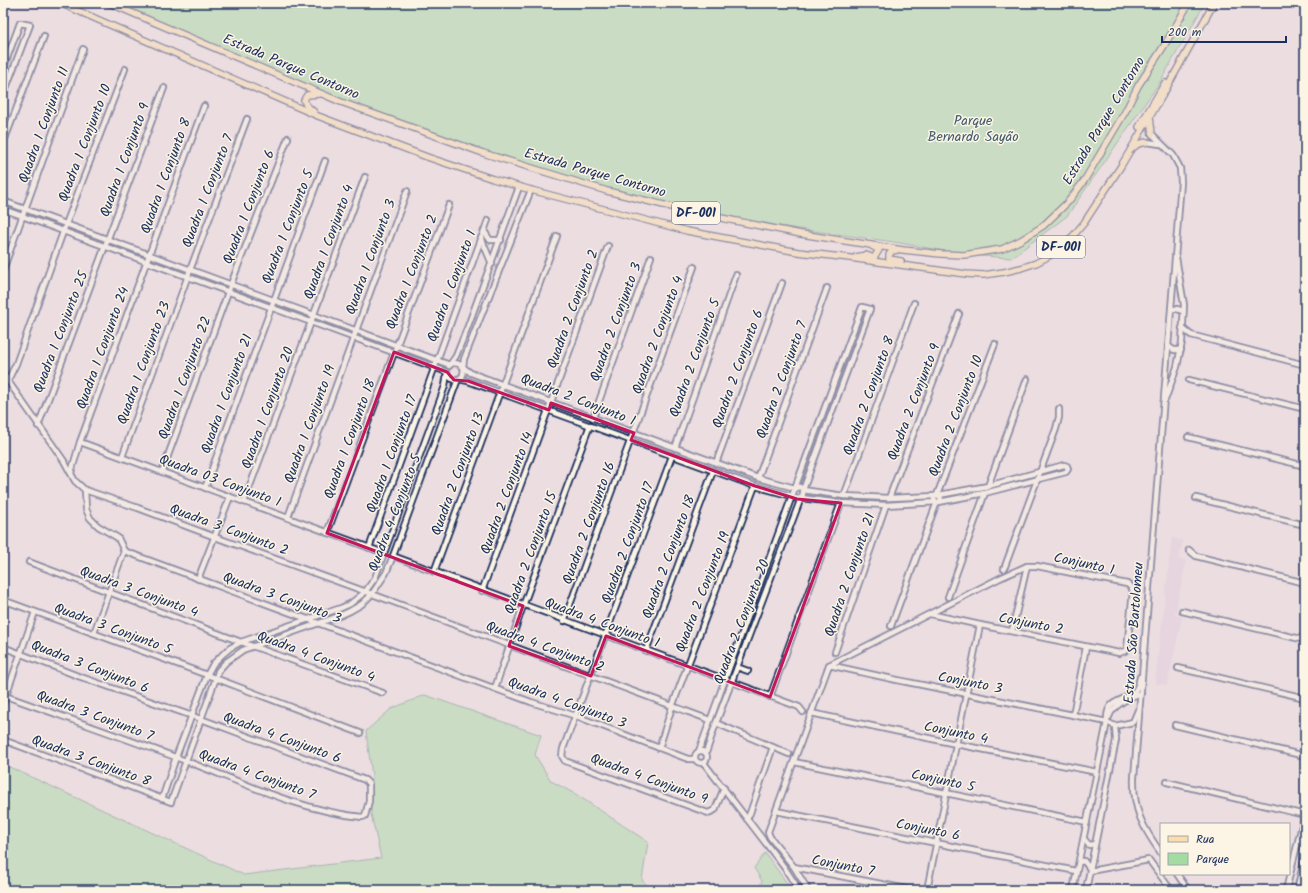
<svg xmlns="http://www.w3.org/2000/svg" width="1308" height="893" viewBox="0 0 1308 893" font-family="Kalam,sans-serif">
	<rect width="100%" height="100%" fill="#ebdde0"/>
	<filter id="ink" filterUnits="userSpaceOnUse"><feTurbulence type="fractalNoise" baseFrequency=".025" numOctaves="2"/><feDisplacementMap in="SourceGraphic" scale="8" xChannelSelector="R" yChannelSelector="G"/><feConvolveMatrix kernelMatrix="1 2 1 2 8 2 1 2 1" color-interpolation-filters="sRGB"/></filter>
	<g filter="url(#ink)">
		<polygon fill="#dfccdc" points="1172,538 1183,541 1178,559 1186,561 1175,615 1182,617 1167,685 1155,683"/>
		<g fill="#a3dba0" stroke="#5f857f">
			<polygon points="115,3 1205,3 1160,82 1067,216 1011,258 967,255 894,242 726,219 525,169 383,117"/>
			<polygon points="425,695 541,735 535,755 551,781 577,795 648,842 642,880 652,890 3,890 3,764 244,875 381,858 371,814 372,776 366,731 391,709"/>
			<polygon points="765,853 792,890 758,890 762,881 754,868"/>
		</g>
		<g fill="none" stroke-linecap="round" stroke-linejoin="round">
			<defs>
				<g id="minor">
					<polyline points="3,19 4,17"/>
					<polyline points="3,69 20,23 30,25 3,96"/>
					<path d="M 1152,134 L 1173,155 L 1180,168 L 1181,182 L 1134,778 C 1133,810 1143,828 1161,853"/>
					<polyline points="1147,142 1160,144"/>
					<polyline points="3,144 44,36"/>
					<polyline points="3,201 450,365"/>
					<polyline points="3,209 447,372"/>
					<polyline points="484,231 490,240 501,240"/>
					<polyline points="481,238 492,264"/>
					<polyline points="3,270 83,49"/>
					<polyline points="1171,309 1177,309 1183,311"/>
					<polyline points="1182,328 1191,335 1305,365"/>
					<polyline points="1168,346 1174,350 1181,350"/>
					<polyline points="449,366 456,356 468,326 519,187"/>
					<polyline points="463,367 464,359 531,190"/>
					<polyline points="464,368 471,373 758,478 795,488 862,307 870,309 803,490 844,496 889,498 936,496"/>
					<path d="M 447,373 C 450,381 458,382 463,375 L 464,368 C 460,363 456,362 450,364"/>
					<polyline points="3,374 64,461 75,481 85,490 138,508 215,537 372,594 710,720"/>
					<polyline points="459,379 468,381 755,486 792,496 797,499 801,498 803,494 803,490 800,487 795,488 792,496 699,751"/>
					<polyline points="8,380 16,364 63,232 125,69"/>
					<polyline points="1189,380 1305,409"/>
					<polyline points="1165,400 1177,367 1182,342 1184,305 1176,257"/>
					<polyline points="593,418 651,257"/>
					<polyline points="38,426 164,88"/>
					<polyline points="1188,437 1305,466"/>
					<polyline points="80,442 384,553"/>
					<polyline points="675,448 736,275"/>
					<polyline points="672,456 563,749 562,756 565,761 708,813 715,810 724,788"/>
					<polyline points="122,457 190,270 247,119"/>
					<polyline points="716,463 782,283"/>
					<polyline points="162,472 231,284 288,138"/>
					<polyline points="71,473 80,442 204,106"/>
					<polyline points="758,478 827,288"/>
					<polyline points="988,486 1027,379"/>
					<polyline points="205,488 325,161"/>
					<polyline points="85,490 86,509 90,518 98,526 118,538 124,551 94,633"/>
					<polyline points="937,495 995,344"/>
					<polyline points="939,495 988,486 1064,465 1067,466 1068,469 1066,472 985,493 939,502"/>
					<polyline points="844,496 914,303"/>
					<polyline points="889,498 959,314"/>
					<polyline points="1196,498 1305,525"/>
					<polyline points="244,502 365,177"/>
					<polyline points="288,517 407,191"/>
					<polyline points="327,533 449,205"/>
					<polyline points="369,548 488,220"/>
					<polyline points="1189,550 1196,556 1305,583"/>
					<polyline points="124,551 531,702 576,716 688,759 694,759"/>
					<polyline points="393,556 799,707 803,712"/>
					<polyline points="29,562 241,642 383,693"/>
					<polyline points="1004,569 1056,429 1059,417 1059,409"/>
					<polyline points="434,572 557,236"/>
					<polyline points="198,579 230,497"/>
					<polyline points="482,591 608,246"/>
					<polyline points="948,597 985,493"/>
					<polyline points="3,600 207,675 360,733"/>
					<polyline points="1182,611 1305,640"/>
					<polyline points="564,621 694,267"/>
					<polyline points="891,626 937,502"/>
					<polyline points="1012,631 1027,566"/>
					<path d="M 3,647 L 78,676 L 201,719 L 365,780 L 369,784 L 369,801 L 365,816 L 362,817 C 301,811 242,782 186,761 C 125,738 64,717 3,695"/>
					<polyline points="646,651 713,471"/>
					<polyline points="835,652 886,505"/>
					<polyline points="829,665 897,680 1073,715 1107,722 1115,726 1116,740 1086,890"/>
					<polyline points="737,667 748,671"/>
					<polyline points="1178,668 1305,698"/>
					<polyline points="495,688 523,606 590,425"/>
					<polyline points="770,697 841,503"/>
					<polyline points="3,704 35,612"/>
					<polyline points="811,713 956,744 1097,772"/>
					<polyline points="1073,715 1086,647"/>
					<path d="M 1109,717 C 1112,706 1131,696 1141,693"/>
					<polyline points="716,723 789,754"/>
					<polyline points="1175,725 1305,756"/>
					<polyline points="1115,726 1133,722 1138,710"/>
					<polyline points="3,740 171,802 216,678 218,671 226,662 243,650 339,616 350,611 362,604 372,594 386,573 393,556 458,379"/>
					<polyline points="659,748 672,707 755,486"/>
					<circle cx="701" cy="757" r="6"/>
					<polyline points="706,753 716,723 801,498 841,503 886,505 938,502 941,500 940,496 937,495 935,496 934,499 935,502"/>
					<polyline points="794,762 1087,822"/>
					<polyline points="704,763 784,867 799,890"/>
					<polyline points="1167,782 1305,815"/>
					<polyline points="162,799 176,757 207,675 213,664 223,654 230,648 241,642 341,608 350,604 365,592 375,578 445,386 447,373"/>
					<polyline points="776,811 1076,871"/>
					<polyline points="747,819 750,813 773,747"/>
					<polyline points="1084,839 1089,845 1095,844"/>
					<polyline points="1298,844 1305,846"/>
					<polyline points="1079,862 1084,861 1090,869"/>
					<polyline points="794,867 912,890"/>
					<polyline points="1090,871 1149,860 1171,890"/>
					<polyline points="1177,874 1188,890"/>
					<polyline points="808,890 794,867 770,837 768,832 829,665 1000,578 1027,566 1037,566 1127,584 1131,587 1133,591 1127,649 1125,651 1119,653 980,625 930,614"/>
					<polyline points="927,890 980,625"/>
					<path d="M 1073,890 L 1107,722 C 1106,698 1120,704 1134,692 C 1138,688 1139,682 1140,677"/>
					<polyline points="1286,890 1305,813"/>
					<polyline points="1297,890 1305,857"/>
				</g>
				<g id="major">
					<polyline points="60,3 318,116 427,157 493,179 531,190 687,231 798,252 850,258 966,274 983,275 1004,272 1021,268 1036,263 1049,256 1073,236 1084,223 1121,166 1165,91 1214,3"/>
					<polyline points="109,3 341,102 483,153 607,191 696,213 801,234 903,250 941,254 964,255 1002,249 1021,240 1043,226 1068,202 1084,181 1125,112 1138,86 1164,46 1189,3"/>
					<polyline points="314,112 306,105 304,100 307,95 319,94"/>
					<polyline points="1150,117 1152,134"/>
					<polyline points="1139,127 1165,83"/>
					<polyline points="1132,149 1138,144 1147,142"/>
					<polyline points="897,250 892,251 889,255 889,259 901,261"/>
					<polyline points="856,257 866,255 874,258 879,250 872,246"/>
				</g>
			</defs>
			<use href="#minor" stroke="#1b2f5e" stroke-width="8"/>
			<use href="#major" stroke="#1b2f5e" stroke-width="8"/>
			<use href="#minor" stroke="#fcf5e5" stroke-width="4.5"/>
			<use href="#major" stroke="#faddab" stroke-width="5.5"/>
		</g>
	</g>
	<path d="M0 0H1308V893H0ZM 394,352 L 447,372 L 454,380 L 468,381 L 549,410 L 551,403 L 593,418 L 634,433 L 631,440 L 755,486 L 797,499 L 841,503 L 770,697 L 606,636 L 591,676 L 509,646 L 523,606 L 327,533 Z" fill="#ebdde0" fill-opacity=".55" fill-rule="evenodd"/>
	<path fill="none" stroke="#c2185b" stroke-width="3" stroke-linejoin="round" d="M 394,352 L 447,372 L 454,380 L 468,381 L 549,410 L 551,403 L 593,418 L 634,433 L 631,440 L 755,486 L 797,499 L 841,503 L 770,697 L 606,636 L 591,676 L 509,646 L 523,606 L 327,533 Z"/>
	<g text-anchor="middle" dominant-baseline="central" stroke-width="3" stroke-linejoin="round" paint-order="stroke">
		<g fill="#fcf5e5" stroke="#5e6a86" stroke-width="1">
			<rect x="672" y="202" width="48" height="22" rx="3"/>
			<rect x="1037" y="236" width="48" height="22" rx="3"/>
		</g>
		<g font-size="13" font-weight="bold" fill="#1b2f5e">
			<text x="696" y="213">DF-001</text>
			<text x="1061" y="247">DF-001</text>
		</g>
		<g font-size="14" fill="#1b2f5e" stroke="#fcf5e5">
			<text transform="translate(291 67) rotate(23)">Estrada Parque Contorno</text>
			<text transform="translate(1104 121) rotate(-59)">Estrada Parque Contorno</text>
			<text transform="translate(44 125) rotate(-70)">Quadra 1 Conjunto 11</text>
			<text transform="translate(85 143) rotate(-69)">Quadra 1 Conjunto 10</text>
			<text transform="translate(125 160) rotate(-70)">Quadra 1 Conjunto 9</text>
			<text transform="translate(595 173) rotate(16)">Estrada Parque Contorno</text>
			<text transform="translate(166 176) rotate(-70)">Quadra 1 Conjunto 8</text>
			<text transform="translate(208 191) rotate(-69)">Quadra 1 Conjunto 7</text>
			<text transform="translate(249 207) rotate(-69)">Quadra 1 Conjunto 6</text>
			<text transform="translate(288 227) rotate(-69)">Quadra 1 Conjunto 5</text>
			<text transform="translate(329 242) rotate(-70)">Quadra 1 Conjunto 4</text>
			<text transform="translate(371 257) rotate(-70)">Quadra 1 Conjunto 3</text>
			<text transform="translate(412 272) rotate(-69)">Quadra 1 Conjunto 2</text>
			<text transform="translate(452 286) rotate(-70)">Quadra 1 Conjunto 1</text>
			<text transform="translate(573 309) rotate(-70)">Quadra 2 Conjunto 2</text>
			<text transform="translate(616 322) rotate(-70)">Quadra 2 Conjunto 3</text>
			<text transform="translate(61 332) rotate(-69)">Quadra 1 Conjunto 25</text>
			<text transform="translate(658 335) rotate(-70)">Quadra 2 Conjunto 4</text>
			<text transform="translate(103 348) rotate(-70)">Quadra 1 Conjunto 24</text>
			<text transform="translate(695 358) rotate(-70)">Quadra 2 Conjunto 5</text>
			<text transform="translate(144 363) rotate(-70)">Quadra 1 Conjunto 23</text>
			<text transform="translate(738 369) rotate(-70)">Quadra 2 Conjunto 6</text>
			<text transform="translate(185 378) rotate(-70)">Quadra 1 Conjunto 22</text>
			<text transform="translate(782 380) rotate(-70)">Quadra 2 Conjunto 7</text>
			<text transform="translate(227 394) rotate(-70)">Quadra 1 Conjunto 21</text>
			<text transform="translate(869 396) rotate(-70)">Quadra 2 Conjunto 8</text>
			<text transform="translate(578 400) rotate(21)">Quadra 2 Conjunto 1</text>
			<text transform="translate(914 402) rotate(-69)">Quadra 2 Conjunto 9</text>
			<text transform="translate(268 408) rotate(-70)">Quadra 1 Conjunto 20</text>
			<text transform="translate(956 416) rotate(-69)">Quadra 2 Conjunto 10</text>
			<text transform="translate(310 424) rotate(-70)">Quadra 1 Conjunto 19</text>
			<text transform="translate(350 439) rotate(-70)">Quadra 1 Conjunto 18</text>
			<text transform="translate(392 454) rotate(-70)">Quadra 1 Conjunto 17</text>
			<text transform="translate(458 474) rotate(-70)">Quadra 2 Conjunto 13</text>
			<text transform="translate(220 481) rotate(20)">Quadra 03 Conjunto 1</text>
			<text transform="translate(507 493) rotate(-70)">Quadra 2 Conjunto 14</text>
			<text transform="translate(395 513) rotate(-69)">Quadra 4 Conjunto 5</text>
			<text transform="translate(589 523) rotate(-70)">Quadra 2 Conjunto 16</text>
			<text transform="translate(229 530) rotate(20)">Quadra 3 Conjunto 2</text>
			<text transform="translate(628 543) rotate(-70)">Quadra 2 Conjunto 17</text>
			<text transform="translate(531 553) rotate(-70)">Quadra 2 Conjunto 15</text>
			<text transform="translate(669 557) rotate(-70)">Quadra 2 Conjunto 18</text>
			<text transform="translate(1084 564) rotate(12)">Conjunto 1</text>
			<text transform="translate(850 575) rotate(-71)">Quadra 2 Conjunto 21</text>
			<text transform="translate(139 592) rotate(20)">Quadra 3 Conjunto 4</text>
			<text transform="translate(703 592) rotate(-69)">Quadra 2 Conjunto 19</text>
			<text transform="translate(282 598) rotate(20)">Quadra 3 Conjunto 3</text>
			<text transform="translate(742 622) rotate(-69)">Quadra 2 Conjunto 20</text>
			<text transform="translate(602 623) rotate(20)">Quadra 4 Conjunto 1</text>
			<text transform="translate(1031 624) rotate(11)">Conjunto 2</text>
			<text transform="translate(113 629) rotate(20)">Quadra 3 Conjunto 5</text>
			<text transform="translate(1134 633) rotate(-86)">Estrada São Bartolomeu</text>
			<text transform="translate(545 647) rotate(20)">Quadra 4 Conjunto 2</text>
			<text transform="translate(316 657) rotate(20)">Quadra 4 Conjunto 4</text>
			<text transform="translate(90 667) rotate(21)">Quadra 3 Conjunto 6</text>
			<text transform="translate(970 683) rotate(11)">Conjunto 3</text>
			<text transform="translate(567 703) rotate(20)">Quadra 4 Conjunto 3</text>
			<text transform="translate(95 716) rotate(20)">Quadra 3 Conjunto 7</text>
			<text transform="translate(956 733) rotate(12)">Conjunto 4</text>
			<text transform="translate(282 738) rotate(20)">Quadra 4 Conjunto 6</text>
			<text transform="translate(91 761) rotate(20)">Quadra 3 Conjunto 8</text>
			<text transform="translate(257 775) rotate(20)">Quadra 4 Conjunto 7</text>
			<text transform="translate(649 779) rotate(20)">Quadra 4 Conjunto 9</text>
			<text transform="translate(943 781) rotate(12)">Conjunto 5</text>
			<text transform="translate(928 830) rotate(11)">Conjunto 6</text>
			<text transform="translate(843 866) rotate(11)">Conjunto 7</text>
		</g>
		<g font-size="14" fill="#3d5a6e" stroke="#fcf5e5">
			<text x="973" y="121">Parque<tspan x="973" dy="16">Bernardo Sayão</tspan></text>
		</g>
	</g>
	<rect width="1308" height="893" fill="none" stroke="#fcf5e5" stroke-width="16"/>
	<rect x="8" y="8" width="1292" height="877" fill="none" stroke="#1b2f5e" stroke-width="1.5" filter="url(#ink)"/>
	<rect x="1160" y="823" width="130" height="52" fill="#fcf5e5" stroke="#a2a6af"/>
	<rect x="1168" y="836" width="20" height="6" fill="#faddab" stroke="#a2a6af"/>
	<text x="1196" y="843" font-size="12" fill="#1b2f5e">Rua</text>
	<rect x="1168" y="853" width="20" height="12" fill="#a3dba0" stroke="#a2a6af"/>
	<text x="1196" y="863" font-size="12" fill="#1b2f5e">Parque</text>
	<path d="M1162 36v6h124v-6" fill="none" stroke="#1b2f5e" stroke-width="2"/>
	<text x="1168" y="36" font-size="12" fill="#1b2f5e" stroke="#fcf5e5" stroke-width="3" paint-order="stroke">200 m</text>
</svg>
